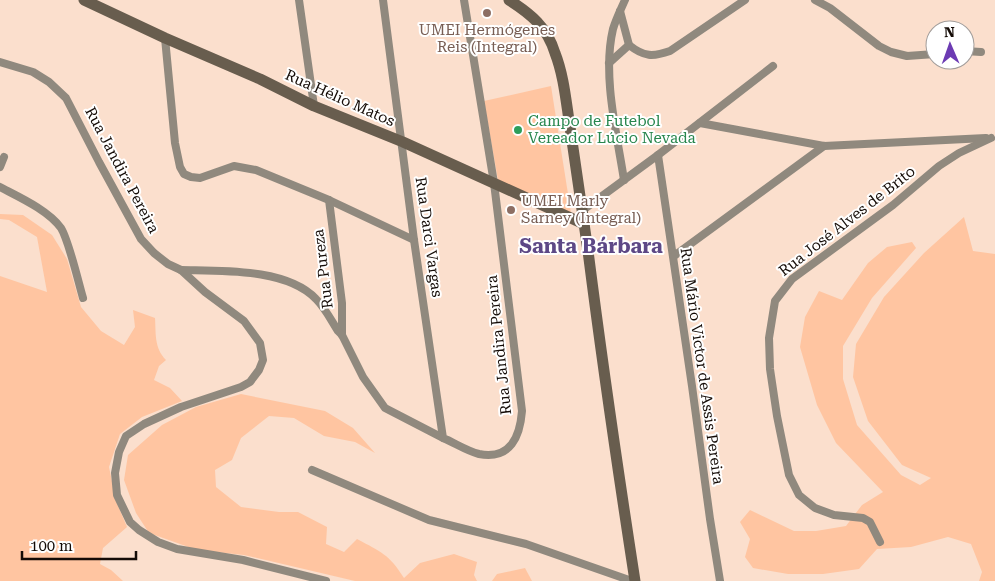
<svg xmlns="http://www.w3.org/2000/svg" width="995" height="581" viewBox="0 0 995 581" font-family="'Roboto Serif',serif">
	<rect width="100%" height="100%" fill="#fbdfcd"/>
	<g fill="#ffc5a1">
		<polygon points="551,86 571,213 498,180 484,101"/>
		<path d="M 0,214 L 23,215 L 52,235 L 67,259 L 81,307 L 101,331 L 124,345 L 135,327 L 133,310 L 155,318 C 156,333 154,348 166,360 L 159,366 L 154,380 L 170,388 L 182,401 L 142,417 L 120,434 L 109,467 L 116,501 L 127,527 L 103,548 L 100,564 L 111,570 L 123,581 L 0,581 L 0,276 L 47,292 L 37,237 L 9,220 L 0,219 Z"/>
		<polygon points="964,217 973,251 995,254 995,581 979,581 982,572 971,544 948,537 911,547 877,549 859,569 823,574 788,574 753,568 745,557 750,539 740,522 750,510 794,531 816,531 846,526 862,505 883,492 836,443 817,405 800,347 805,317 819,291 842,300 868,263 887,247 912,242 916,248 872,298 843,346 843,379 857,425 901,475 920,485 931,478 902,465 868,421 853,377 856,344 884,297 924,253"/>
		<path d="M 241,394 L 325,411 L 353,428 L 375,453 L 355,442 L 324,436 L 294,418 L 269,416 L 241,438 L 232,460 L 215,470 L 216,487 L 241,507 L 279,512 L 298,512 L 327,527 L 326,544 L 344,552 L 357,539 C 381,552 389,554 404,578 L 420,563 L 454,554 L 477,562 L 474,575 L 477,581 L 355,581 L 244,555 L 197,550 L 149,533 L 136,513 L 124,480 L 128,455 L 162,425 L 196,407 Z"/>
		<polygon points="525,568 532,581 492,581 497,574"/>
	</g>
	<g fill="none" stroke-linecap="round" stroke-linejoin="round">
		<g stroke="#90897e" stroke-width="8">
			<polyline points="299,0 314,106"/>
			<path d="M 383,0 L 414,240 L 443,438 C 455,443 467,451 479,454 C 511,460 520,436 522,411 L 494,183 L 464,0"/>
			<polyline points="815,0 830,8 879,46 891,52 907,56 935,54"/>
			<polyline points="620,11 629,45"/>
			<polyline points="165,38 175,143 180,167 184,174 191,177 200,178 234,166 256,170 329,200 414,240"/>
			<polyline points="965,51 981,52"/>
			<polyline points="0,62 33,72 49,82 66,98 99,162 141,239 154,253 168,264 181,270 205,292 244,321 260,343 263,360 259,370 250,382 241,387 181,407 144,424 126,436 119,452 115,473 117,495 130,522 139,530 158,542 177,549 243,560 326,581"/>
			<path d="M 609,63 L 629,45 C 644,57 653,57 670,51 L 745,0"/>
			<polyline points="700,123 824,146 986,138"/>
			<polyline points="658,155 692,386 710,519 720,581"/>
			<polyline points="0,167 4,157"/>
			<path d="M 624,180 C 617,134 602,75 613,29 C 616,19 621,9 625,0"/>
			<path d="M 0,187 C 19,197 48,210 61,228 C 69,241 78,281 83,298"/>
			<polyline points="329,200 342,303 342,335"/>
			<polyline points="583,210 658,155 773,66"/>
			<polyline points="674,256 824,146"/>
			<path d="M 181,270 C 221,271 287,268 316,299 C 325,308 331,320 338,331 L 342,335 L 363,377 L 385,408 L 443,438"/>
			<polyline points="312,470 429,520 526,544 632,581"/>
			<polyline points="880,542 870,522 863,518 834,515 815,508 799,495 789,475 777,416 770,369 769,338 775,301 792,279 893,205 939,166 959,153 991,138"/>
		</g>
		<g stroke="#685d4e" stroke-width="11">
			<polyline points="84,0 165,38 260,79 314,106 403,142 584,224"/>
			<path d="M 509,0 C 531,14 547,27 555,53 C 564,76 566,102 570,127 C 576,168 582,209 588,251 C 602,361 618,471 635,581"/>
		</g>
	</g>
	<g fill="#8d6e63" stroke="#fff" stroke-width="2">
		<circle cx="487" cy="13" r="5"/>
		<circle cx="511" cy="210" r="5"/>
	</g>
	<circle fill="#2e9e5b" stroke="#fff" stroke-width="2" cx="518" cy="130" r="5"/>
	<g text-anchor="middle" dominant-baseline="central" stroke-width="4" stroke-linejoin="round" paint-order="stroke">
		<g font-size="15" fill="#785e54" stroke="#fff">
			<text x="487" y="30">UMEI Hermógenes<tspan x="487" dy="17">Reis (Integral)</tspan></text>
			<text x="521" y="201" text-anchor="start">UMEI Marly<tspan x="521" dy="17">Sarney (Integral)</tspan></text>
		</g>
		<g font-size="15" fill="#140b06" stroke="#fff">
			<text transform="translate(340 98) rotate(24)">Rua Hélio Matos</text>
			<text transform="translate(122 170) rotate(62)">Rua Jandira Pereira</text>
			<text transform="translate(847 221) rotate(-38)">Rua José Alves de Brito</text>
			<text transform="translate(429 237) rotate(82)">Rua Darci Vargas</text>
			<text transform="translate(323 269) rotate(-97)">Rua Pureza</text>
			<text transform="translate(499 345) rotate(-96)">Rua Jandira Pereira</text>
			<text transform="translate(702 366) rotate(82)">Rua Mário Victor de Assis Pereira</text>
		</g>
		<g font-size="15" fill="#27864d" stroke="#fff" text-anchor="start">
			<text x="528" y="121">Campo de Futebol<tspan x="528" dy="17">Vereador Lúcio Nevada</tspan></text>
		</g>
		<g font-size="20" font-weight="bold" fill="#5d4886" stroke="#fff">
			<text x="591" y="246">Santa Bárbara</text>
		</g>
	</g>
	<g transform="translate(950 45) rotate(358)"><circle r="24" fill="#ffffff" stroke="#a19d9b"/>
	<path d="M0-4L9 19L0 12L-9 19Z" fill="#6c3bb3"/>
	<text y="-8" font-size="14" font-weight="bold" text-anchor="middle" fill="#140b06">N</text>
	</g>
	<path d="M22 551v8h114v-8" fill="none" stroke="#140b06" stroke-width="2.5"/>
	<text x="30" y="551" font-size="15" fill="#140b06" stroke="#ffffff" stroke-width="4" paint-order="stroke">100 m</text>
</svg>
